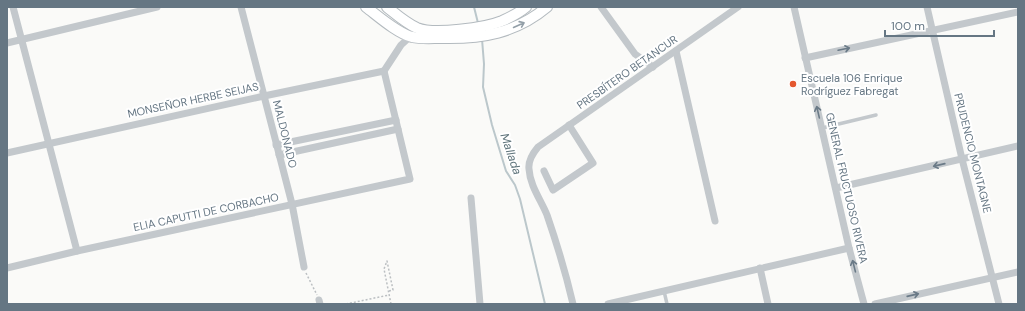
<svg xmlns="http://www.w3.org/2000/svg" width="1025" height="311" viewBox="0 0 1025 311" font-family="'DM Sans',sans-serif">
	<rect width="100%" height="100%" fill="#fafaf8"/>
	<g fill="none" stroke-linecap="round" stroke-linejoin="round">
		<g stroke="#bbc7cb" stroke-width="2">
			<polyline points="474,7 478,23"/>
			<polyline points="482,39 484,64 483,87 492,125 506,171 515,185 520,199 545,304"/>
		</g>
		<defs>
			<g id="secondary">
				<path d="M 366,7 C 378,16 397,33 412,37 C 421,39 432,38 442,38 C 482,39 516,33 547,7"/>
				<path d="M 387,7 C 397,15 406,23 417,28 C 434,35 485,28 502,21 C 511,17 519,13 526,7"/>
			</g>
		</defs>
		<use href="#secondary" stroke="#b3babf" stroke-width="12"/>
		<g stroke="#bbbfc2" stroke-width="1.5" stroke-dasharray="2 2" stroke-linecap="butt">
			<polyline points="306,273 317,295"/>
			<polyline points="389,291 393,290 387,261 384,269 391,304"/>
			<polyline points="346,304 389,295"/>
		</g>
		<g stroke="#c3c8cc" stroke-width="3.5">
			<polyline points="822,128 876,115"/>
			<polyline points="664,291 667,304"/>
		</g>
		<g stroke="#c3c8cc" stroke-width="7">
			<polyline points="13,7 77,251"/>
			<polyline points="241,7 292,204 304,267"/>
			<polyline points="601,7 635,54 653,67"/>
			<polyline points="794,7 849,248 864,304"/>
			<polyline points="927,7 962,159 999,304"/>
			<polyline points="7,43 157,7"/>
			<polyline points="676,51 715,221"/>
			<polyline points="805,58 1018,12"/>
			<polyline points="276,145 396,120"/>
			<polyline points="7,153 264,96 384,71"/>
			<polyline points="279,155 398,129"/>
			<polyline points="544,171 553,190 593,163 569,125"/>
			<polyline points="836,188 1018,146"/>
			<polyline points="471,198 480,304"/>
			<polyline points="7,268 77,251 410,179 384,71 401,45 412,35"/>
			<polyline points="760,268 768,304"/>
			<polyline points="319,300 320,304"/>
			<path d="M 573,304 C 566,274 557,244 547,215 C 541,200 530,186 529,169 C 528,161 533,153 538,147 L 738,7"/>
			<polyline points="608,304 849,248"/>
			<polyline points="875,304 1018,272"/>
		</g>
		<use href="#secondary" stroke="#fff" stroke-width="10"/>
	</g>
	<defs><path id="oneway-shaft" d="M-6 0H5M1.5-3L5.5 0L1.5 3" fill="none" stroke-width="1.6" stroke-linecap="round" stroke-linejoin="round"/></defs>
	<use stroke="#939fa8" href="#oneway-shaft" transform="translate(519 25) rotate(-24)"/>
	<g stroke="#6a7a87">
		<use href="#oneway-shaft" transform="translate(844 49) rotate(-12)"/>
		<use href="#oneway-shaft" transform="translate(818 112) rotate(-103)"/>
		<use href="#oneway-shaft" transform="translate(939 165) rotate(167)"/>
		<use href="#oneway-shaft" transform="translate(854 266) rotate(-104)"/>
		<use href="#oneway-shaft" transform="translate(913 295) rotate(-13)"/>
	</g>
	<circle fill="#e4572e" stroke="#fff" stroke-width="1.5" cx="793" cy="84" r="4"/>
	<g text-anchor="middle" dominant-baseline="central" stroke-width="4" stroke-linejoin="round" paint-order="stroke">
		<g font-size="11" fill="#657683" stroke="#fff">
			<text transform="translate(627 72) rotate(-35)">PRESBÍTERO BETANCUR</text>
			<text transform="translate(193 100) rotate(-12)">MONSEÑOR HERBE SEIJAS</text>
			<text transform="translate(285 134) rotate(76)">MALDONADO</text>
			<text transform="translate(973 153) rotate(76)">PRUDENCIO MONTAGNE</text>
			<text transform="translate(847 188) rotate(77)">GENERAL FRUCTUOSO RIVERA</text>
			<text transform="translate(206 212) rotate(-12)">ELIA CAPUTTI DE CORBACHO</text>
		</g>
		<g font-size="11" fill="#657683" stroke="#fff" text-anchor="start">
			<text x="801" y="78">Escuela 106 Enrique<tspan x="801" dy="13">Rodríguez Fabregat</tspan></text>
		</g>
		<g font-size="12" font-style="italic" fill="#60757c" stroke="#fff">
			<text transform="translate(511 154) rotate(71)">Mallada</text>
		</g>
	</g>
	<rect width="1025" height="311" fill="none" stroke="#657683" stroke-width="16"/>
	<path d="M885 30v6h109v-6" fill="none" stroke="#657683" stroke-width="2"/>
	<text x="891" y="30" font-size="12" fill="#657683" stroke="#ffffff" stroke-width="3" paint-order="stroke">100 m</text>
</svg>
